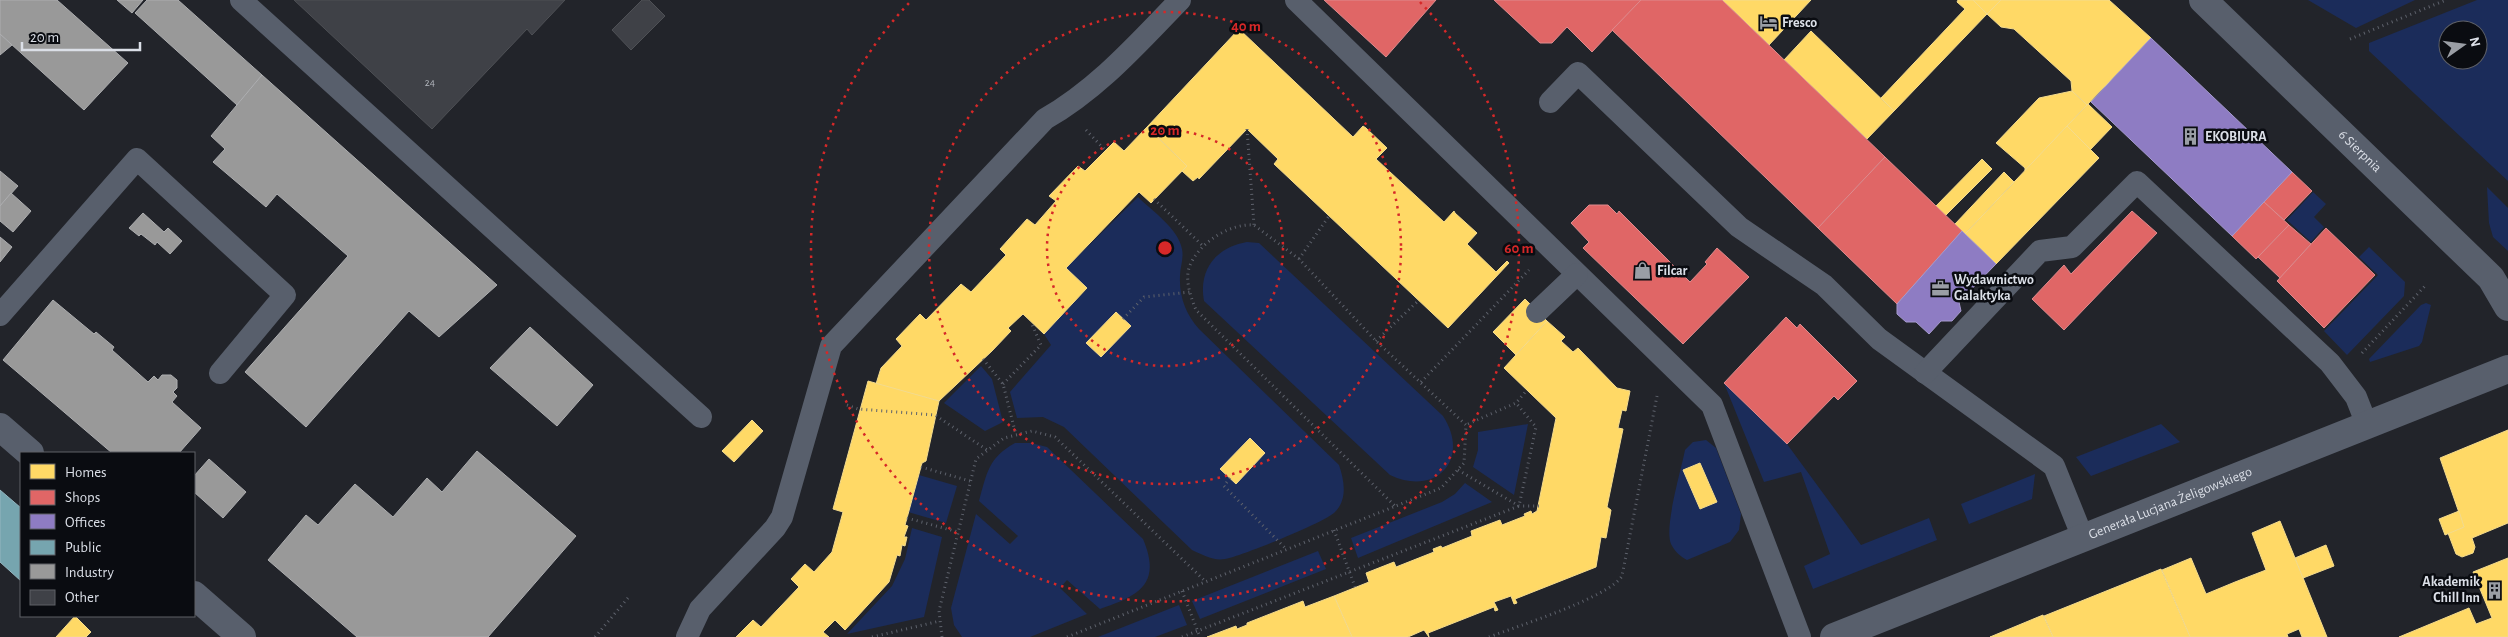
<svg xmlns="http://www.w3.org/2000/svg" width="2508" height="637" viewBox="0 0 2508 637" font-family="'Alegreya Sans',sans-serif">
	<rect width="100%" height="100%" fill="#22242a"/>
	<g fill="#1b2c5a" fill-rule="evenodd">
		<polygon points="2308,0 2415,0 2356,28"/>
		<path d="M 2477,0 L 2508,0 L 2508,181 L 2369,51 L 2369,43 ZM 2448,30 L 2478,30 L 2478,60 L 2448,60 Z"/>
		<polygon points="2487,187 2508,208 2508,251 2493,237 2489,223"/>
		<polygon points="2313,192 2326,204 2314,217 2324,227 2311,242 2287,220"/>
		<path d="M 1138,197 C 1152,211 1178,228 1182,249 C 1184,259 1180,267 1180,276 C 1179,297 1186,314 1199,329 L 1339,465 C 1344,480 1348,499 1335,512 C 1328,521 1237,558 1225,559 C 1213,561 1203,555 1192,550 L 1064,427 L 1043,417 L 1017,418 L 1010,392 L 1051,345 L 1044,334 L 1087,289 L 1066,268 Z"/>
		<path d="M 1247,242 L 1259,243 L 1443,416 C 1471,459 1436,497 1390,475 L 1204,301 C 1198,269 1217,247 1247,242 Z"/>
		<polygon points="2369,247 2405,282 2404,296 2347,355 2324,331 2378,275 2359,257"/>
		<polygon points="2426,303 2431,305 2422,342 2419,346 2370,362 2369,359 2421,305"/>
		<polygon points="981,366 992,379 1003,422 985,431 944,403"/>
		<polygon points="1724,383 1787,444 1861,545 1929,518 1937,540 1813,589 1804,566 1830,554 1801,472 1764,482"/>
		<polygon points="1528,424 1514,495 1473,467 1478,450 1478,432"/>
		<polygon points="2161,424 2180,442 2091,476 2076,457"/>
		<path d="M 1706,440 L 1716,448 L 1741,514 L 1739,530 L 1730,542 L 1687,560 C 1680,556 1675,552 1671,544 C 1664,527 1681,471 1685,450 L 1693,442 ZM 1700,463 L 1717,501 L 1700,509 L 1684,470 Z"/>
		<path d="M 1015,443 L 1031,443 L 1047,447 L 1143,539 C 1162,584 1139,596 1100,609 L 1067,580 L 1060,588 L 1087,614 L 1030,637 L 962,637 L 954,625 L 951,608 L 976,514 L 1010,544 L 1018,536 L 979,501 C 987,473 988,458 1015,443 Z"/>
		<polygon points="2035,474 2032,499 1969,524 1961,504"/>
		<polygon points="919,475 957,486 946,523 908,512"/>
		<polygon points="1465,483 1492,502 1358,558 1351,538 1442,502 1455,494"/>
		<polygon points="912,528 942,537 924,617 847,634 892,586 905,559"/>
		<polygon points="1318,551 1326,569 1200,619 1192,601"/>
		<polygon points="1179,605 1187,625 1155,637 1098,637"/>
	</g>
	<g fill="#ffd966" stroke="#f4db8d">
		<polygon points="1722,0 1811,0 1769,45"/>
		<polygon points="1958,0 1973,0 1987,14 1894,111 1881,98 1965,9 1957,2"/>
		<polygon points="1973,0 2001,0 1987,14"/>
		<polygon points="2001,0 2109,0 2151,38 2087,105 2072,91 2071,81 2014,29 2001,27 1987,14"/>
		<polygon points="1239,29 1353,137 1363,126 1366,128 1387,148 1376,159 1444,222 1454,211 1455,213 1477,233 1467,244 1496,272 1507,261 1509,263 1448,328 1274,164 1278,159 1247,129 1199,179 1198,177 1193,181 1182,171 1187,166 1147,127"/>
		<polygon points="1811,31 1894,111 1867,139 1784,60"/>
		<polygon points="2072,91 2087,105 2025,171 2025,168 1996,143 2039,98"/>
		<polygon points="2088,104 2112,127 2090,150 2067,126"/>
		<polygon points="2067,126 2099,158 1996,264 1965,234"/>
		<polygon points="1147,127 1187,166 1151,203 1139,192 1066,268 1087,288 1044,334 1023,314 1008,328 1011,331 992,351 939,401 876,384 881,368 902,346 896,339 920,314 926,320 961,284 971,292 1006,255 1000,249 1027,219 1035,225 1056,201 1049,196 1078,166 1085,171 1114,142 1124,151"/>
		<polygon points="1982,159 1992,169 1945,216 1935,207"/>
		<polygon points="2004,172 2014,182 1965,234 1955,224"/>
		<polygon points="1525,299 1547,321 1516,355 1493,332"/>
		<polygon points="1116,312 1131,326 1101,357 1086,343"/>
		<polygon points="1547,321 1565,337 1561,341 1573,352 1578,348 1617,388 1630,391 1626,411 1622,410 1618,428 1623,429 1607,507 1611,510 1606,538 1601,537 1596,567 1515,599 1517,603 1514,604 1511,596 1494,602 1498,610 1495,611 1494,607 1428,633 1429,637 1424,630 1408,637 1352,637 1334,596 1369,582 1366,573 1394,562 1396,567 1434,552 1433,549 1441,546 1442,548 1472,536 1471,531 1500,520 1502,525 1525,516 1524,514 1531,511 1532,514 1537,511 1556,418 1504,368"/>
		<polygon points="868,381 939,401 926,461 922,463 907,518 905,525 908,526 904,537 907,537 905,546 902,545 900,556 897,555 889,582 845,630 835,620 823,632 829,637 736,637 753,620 761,627 799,587 791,579 805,564 814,572 832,552 843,512 833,509"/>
		<polygon points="752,420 763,431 734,462 722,451"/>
		<polygon points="2508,430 2508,523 2472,538 2475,547 2473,553 2462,557 2456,554 2448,533 2464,527 2440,458"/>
		<polygon points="1250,438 1265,453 1236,484 1220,469"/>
		<polygon points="1700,463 1717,502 1700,509 1683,470"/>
		<polygon points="2459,511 2464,527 2445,535 2439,519"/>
		<polygon points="2280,521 2327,637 2302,637 2299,629 2287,634 2288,637 2190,637 2162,570 2191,558 2206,594 2235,582 2266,570 2252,533"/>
		<polygon points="2326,545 2334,566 2303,578 2295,558"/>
		<polygon points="2508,558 2508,637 2399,637 2469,608 2476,624 2492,618 2473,572"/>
		<polygon points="2161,569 2190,637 2053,637 2044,616"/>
		<polygon points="1334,596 1352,637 1207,637 1236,626 1237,629 1247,625 1247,623 1303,601 1305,607"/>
		<polygon points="2043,615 2053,637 1990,637"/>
		<polygon points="75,616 91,632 86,637 56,637"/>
	</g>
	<g fill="#e06666" stroke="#de8a8d">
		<polygon points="1324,0 1436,0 1386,57"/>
		<polygon points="1494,0 1641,0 1592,52 1567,27 1552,43 1540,43"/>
		<polygon points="1641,0 1722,0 1885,157 1818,228 1612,30"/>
		<polygon points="1885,157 1962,231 1897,304 1818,228"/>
		<polygon points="2292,172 2312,191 2284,220 2264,202"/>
		<polygon points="2264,202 2289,225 2256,259 2232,236"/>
		<polygon points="1589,205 1608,205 1617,214 1619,211 1690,282 1707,264 1705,262 1717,248 1749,277 1683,344 1583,248 1589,242 1571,223"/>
		<polygon points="2132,211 2157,233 2064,330 2032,299 2064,265 2071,274"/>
		<polygon points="2289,225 2311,244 2280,278 2258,257"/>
		<polygon points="2326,228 2375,275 2324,328 2277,281"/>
		<polygon points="1786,317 1797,328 1800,324 1857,381 1838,400 1834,396 1787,444 1724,383"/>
	</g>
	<g fill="#8e7cc3" stroke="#a59ace">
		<polygon points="2151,38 2292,172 2232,236 2091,102"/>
		<polygon points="1962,231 1996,264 1959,302 1961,311 1952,321 1941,321 1929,334 1916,322 1906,322 1897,314 1897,304"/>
	</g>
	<polygon fill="#76a5af" stroke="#94b6c0" points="0,490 21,508 21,581 0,562"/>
	<g fill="#999" stroke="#adaeb0">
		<polygon points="0,0 57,0 128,63 84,110 0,34"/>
		<polygon points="117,0 143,0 132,13"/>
		<polygon points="147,0 178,0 262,75 237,105 135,13"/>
		<polygon points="0,34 12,45 0,55"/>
		<polygon points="262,75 497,285 439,337 409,311 306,427 245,372 348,256 277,194 266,207 213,162 225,149 211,136"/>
		<polygon points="0,171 18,186 0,206"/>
		<polygon points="11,193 31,211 13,232 0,221 0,206"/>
		<polygon points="143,213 164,232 168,228 182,241 170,254 157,242 155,245 141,234 139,236 129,228"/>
		<polygon points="0,237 12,247 0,262"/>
		<polygon points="53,300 94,334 96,332 114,347 112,350 148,382 154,376 158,380 162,375 171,375 177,380 177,388 173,392 177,396 172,402 201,428 179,453 112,453 3,360"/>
		<polygon points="530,327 593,385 557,426 490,368"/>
		<polygon points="477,451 576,536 488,637 357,637 268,560 306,515 318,525 355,484 393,517 427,478 442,492"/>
		<polygon points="209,459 246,492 223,518 194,492 194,476"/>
	</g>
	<g fill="#3f4147" stroke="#4e5055">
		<polygon points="294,0 565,0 532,35 527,29 432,129"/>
		<polygon points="642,0 649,0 665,16 631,50 612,30"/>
	</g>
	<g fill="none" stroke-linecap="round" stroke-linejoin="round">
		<g stroke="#5e626c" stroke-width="3" stroke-dasharray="1 4" stroke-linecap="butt">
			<polyline points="2350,39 2446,0"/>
			<polyline points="1247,129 1254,225"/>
			<polyline points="1086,130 1105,150"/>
			<polyline points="1154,199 1204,247"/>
			<polyline points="1299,259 1329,216"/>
			<polyline points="1123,319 1144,297 1190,292"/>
			<polyline points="1376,341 1418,301"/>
			<polyline points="2362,353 2425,286"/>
			<polyline points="983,359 1003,384 1016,435"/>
			<polyline points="1421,382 1529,270"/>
			<polyline points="1003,384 1041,345 1031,322"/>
			<polyline points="847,405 858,409 935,415 987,450"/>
			<polyline points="1468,424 1516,403 1527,390"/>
			<polyline points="921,467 970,481"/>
			<polyline points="1458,470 1519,506 1539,506"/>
			<polyline points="1230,478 1224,486 1286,549"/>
			<polyline points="907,518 958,532"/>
			<polyline points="1334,530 1355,587"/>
			<polyline points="1182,591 1200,637"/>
			<polyline points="595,637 628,598"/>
			<polyline points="872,637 940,621"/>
			<polyline points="942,637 939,611 976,459 1004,438 1032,431 1055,437 1206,582"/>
			<path d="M 1067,637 L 1441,488 L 1464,463 L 1466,425 L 1376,341 L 1299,259 L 1254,225 C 1229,223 1197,244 1189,268 C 1185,281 1191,298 1196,310 L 1395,506"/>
			<polyline points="1182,637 1519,506 1536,427 1516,403"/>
			<path d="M 1489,637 C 1515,627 1610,597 1622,576 L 1657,396"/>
		</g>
		<g stroke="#585f6c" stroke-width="22">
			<polyline points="241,0 701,417"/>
			<polyline points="1296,0 1712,405 1800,637"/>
			<polyline points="1550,102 1578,73 1739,227 1824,285 1879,339 2054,466 2083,538"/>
			<polyline points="1537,312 1577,274"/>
			<polyline points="0,315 137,159 285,295 220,373"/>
			<polyline points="1925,373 2040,251 2072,247 2137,182 2330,363 2356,397 2367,425"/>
			<path d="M 687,637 L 700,609 L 775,528 L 782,517 L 831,346 L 1045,119 C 1098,89 1138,43 1180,0"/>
		</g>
		<g stroke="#585f6c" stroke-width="28">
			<path id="s1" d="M 2203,0 L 2491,278 L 2508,307"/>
			<polyline points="0,427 30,453"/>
			<polyline points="194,595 242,637"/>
			<path id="s2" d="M 1834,637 L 2508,369"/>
		</g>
	</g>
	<g fill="none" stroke="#d62828" stroke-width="2.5" stroke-dasharray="2.5 5">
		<circle cx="1165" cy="248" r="118"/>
		<circle cx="1165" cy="248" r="236"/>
		<path d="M1420 2A354 354 0 1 1 910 2"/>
	</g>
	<defs>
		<symbol id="hotel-bare" viewBox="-9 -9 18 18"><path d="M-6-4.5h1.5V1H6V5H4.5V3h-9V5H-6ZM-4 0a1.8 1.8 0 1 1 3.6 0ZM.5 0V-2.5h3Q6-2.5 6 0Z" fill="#9a9ea5" stroke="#0a0c11" stroke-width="2.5" paint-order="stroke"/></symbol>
		<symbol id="building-bare" viewBox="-9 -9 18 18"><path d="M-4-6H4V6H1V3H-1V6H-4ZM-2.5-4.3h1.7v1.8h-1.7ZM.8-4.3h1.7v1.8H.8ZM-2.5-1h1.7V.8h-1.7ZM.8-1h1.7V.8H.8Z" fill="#9a9ea5" stroke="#0a0c11" stroke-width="2.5" paint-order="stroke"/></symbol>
		<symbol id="shop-bare" viewBox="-9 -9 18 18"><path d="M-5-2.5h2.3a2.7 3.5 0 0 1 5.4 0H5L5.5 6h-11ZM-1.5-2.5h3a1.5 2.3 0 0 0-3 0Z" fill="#9a9ea5" stroke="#0a0c11" stroke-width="2.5" paint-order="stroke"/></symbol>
		<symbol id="office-bare" viewBox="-9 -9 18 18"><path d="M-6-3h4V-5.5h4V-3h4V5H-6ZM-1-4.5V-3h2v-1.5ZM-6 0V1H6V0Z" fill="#9a9ea5" stroke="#0a0c11" stroke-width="2.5" paint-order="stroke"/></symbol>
	</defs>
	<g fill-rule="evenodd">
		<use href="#hotel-bare" x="1756" y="10" width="25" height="25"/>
		<use href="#building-bare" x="2178" y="124" width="25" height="25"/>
		<use href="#shop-bare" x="1630" y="258" width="25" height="25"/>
		<use href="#office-bare" x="1928" y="276" width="25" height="25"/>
		<use href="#building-bare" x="2482" y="578" width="25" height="25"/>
	</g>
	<g text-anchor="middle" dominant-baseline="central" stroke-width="5" stroke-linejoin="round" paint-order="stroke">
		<g font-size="11" fill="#b4b8bf">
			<text x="430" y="82">24</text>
		</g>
		<g font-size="14" font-weight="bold" fill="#dbdfe7" stroke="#0a0c11" text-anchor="start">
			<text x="1782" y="23">Fresco</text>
			<text x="2205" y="137">EKOBIURA</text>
			<text x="1657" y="271">Filcar</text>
			<text x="1954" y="280">Wydawnictwo<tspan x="1954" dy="16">Galaktyka</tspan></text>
			<text x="2480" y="582" text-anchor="end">Akademik<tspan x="2480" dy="16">Chill Inn</tspan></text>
		</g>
		<g font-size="14" fill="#dbdfe7" stroke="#0a0c11">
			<text stroke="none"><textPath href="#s1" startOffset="218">6 Sierpnia</textPath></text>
			<text stroke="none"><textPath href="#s2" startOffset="362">Generała Lucjana Żeligowskiego</textPath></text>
		</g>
	</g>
	<circle cx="1165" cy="248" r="8" fill="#d62828" stroke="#0a0c11" stroke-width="2.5"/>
	<g font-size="15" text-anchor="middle" font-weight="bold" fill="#d62828" stroke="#0a0c11" stroke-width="5" stroke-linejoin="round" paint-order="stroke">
		<text x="1246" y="31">40 m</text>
		<text x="1165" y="135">20 m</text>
		<text x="1519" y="253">60 m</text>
	</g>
	<rect x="20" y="452" width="175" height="165" fill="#0a0c11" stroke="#5e6067"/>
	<rect x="30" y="464" width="25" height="15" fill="#ffd966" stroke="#5e6067"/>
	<text x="65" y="477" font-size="15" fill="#dbdfe7">Homes</text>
	<rect x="30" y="490" width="25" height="15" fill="#e06666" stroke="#5e6067"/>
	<text x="65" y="502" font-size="15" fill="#dbdfe7">Shops</text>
	<rect x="30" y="514" width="25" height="15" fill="#8e7cc3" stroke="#5e6067"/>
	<text x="65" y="527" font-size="15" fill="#dbdfe7">Offices</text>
	<rect x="30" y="540" width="25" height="15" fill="#76a5af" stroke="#5e6067"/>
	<text x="65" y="552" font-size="15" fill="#dbdfe7">Public</text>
	<rect x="30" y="564" width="25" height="15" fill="#999999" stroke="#5e6067"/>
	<text x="65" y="577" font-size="15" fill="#dbdfe7">Industry</text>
	<rect x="30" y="590" width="25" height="15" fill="#3f4147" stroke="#5e6067"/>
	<text x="65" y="602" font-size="15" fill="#dbdfe7">Other</text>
	<g transform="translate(2463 45) rotate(76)"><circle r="24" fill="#0a0c11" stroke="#5e6067"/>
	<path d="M0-4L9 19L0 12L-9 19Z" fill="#9a9ea5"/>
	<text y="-8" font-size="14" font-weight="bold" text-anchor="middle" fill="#dbdfe7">N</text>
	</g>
	<path d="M22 42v8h118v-8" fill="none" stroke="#dbdfe7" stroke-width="2.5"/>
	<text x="30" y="42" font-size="15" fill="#dbdfe7" stroke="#0a0c11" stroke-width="4" paint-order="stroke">20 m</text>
</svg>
